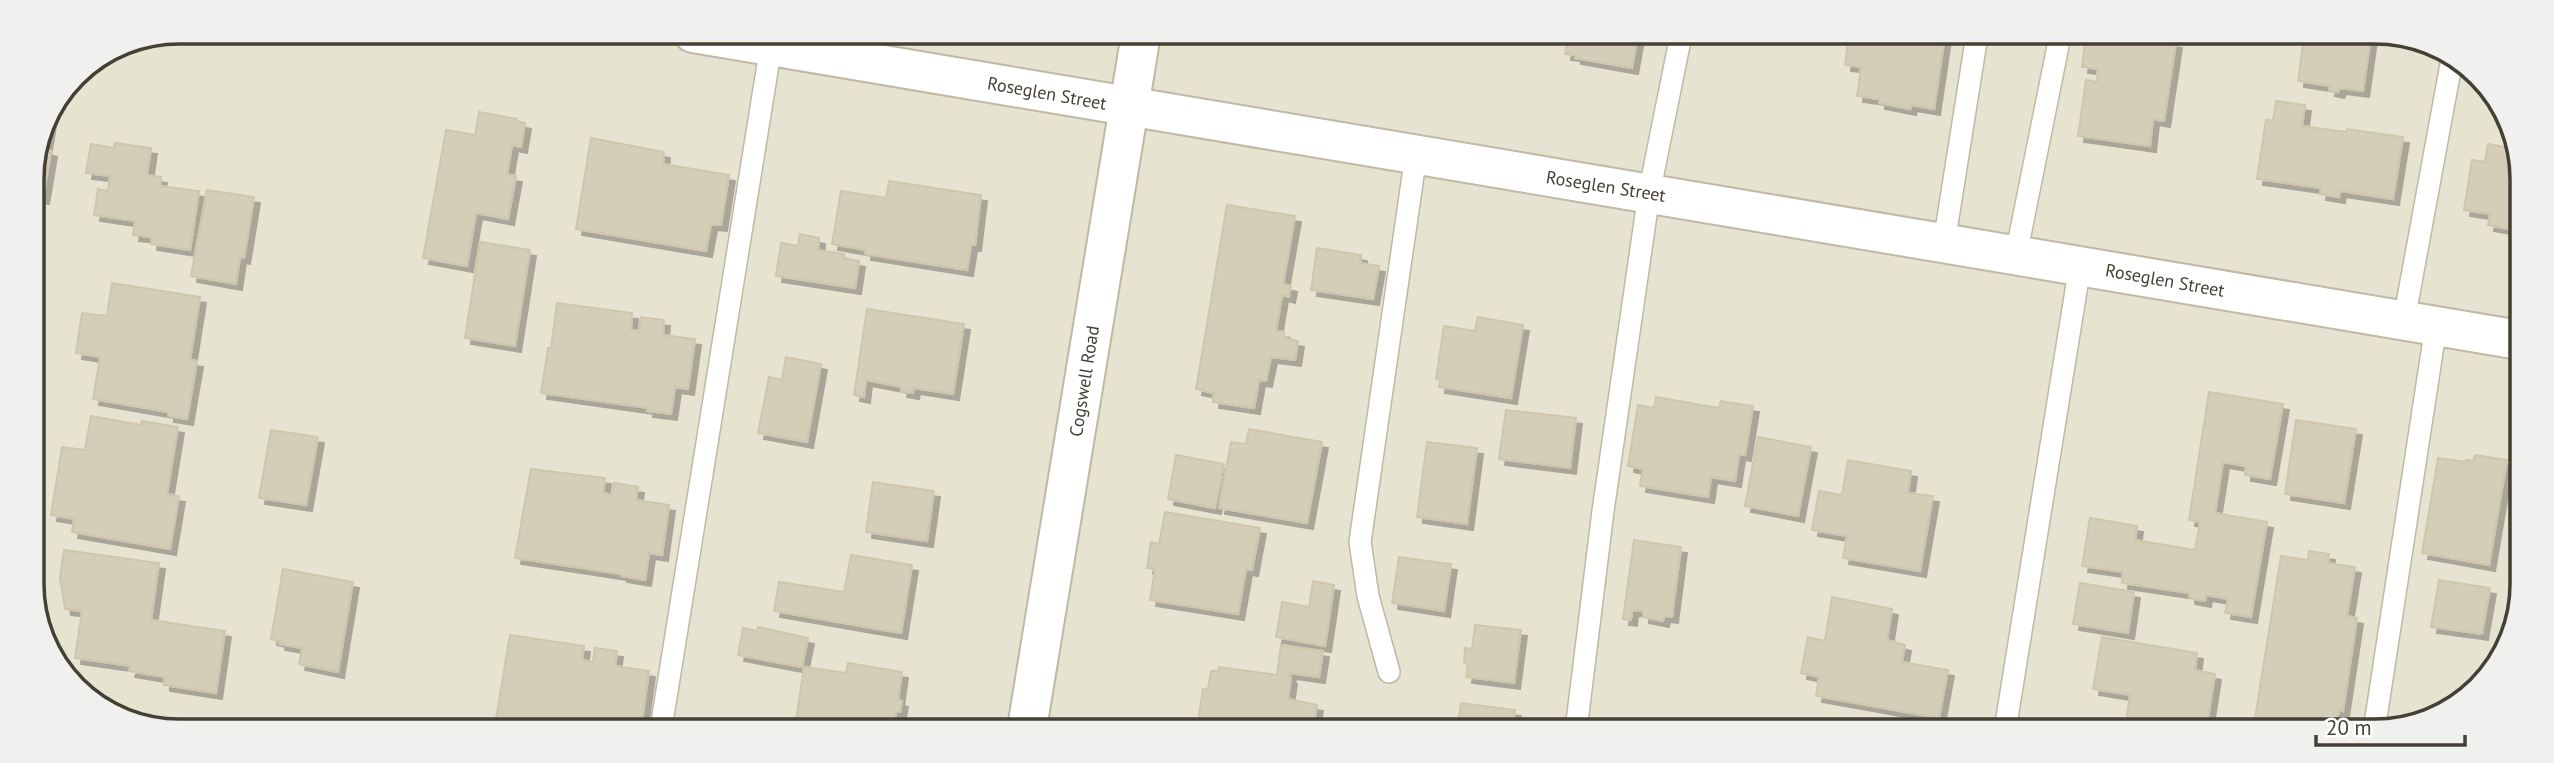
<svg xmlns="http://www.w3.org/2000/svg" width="2554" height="763" viewBox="0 0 2554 763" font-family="'PT Sans',sans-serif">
	<defs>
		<filter id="shadow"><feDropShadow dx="6" dy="6" stdDeviation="0" flood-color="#0004"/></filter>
	</defs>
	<rect width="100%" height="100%" fill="#f2f0e3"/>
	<polygon fill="#e6e3d1" points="179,32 2413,36 2480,75 2520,150 2518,622 2465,701 2384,731 141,727 74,688 34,613 32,170 43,122 75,74 123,43"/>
	<g fill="#d4cdb8" stroke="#cfc6ab" stroke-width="2" filter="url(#shadow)">
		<polygon points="1568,35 1638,35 1632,68 1575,58 1575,55 1565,54"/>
		<polygon points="1845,35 1945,35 1934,109 1911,105 1910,109 1879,103 1879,99 1857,96 1861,67 1845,65 1848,41 1844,40"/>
		<polygon points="2086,36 2144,36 2176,42 2164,121 2153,119 2150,146 2078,136 2086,80 2097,82 2098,69 2082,67"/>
		<polygon points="2304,36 2371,36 2363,91 2340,88 2338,92 2329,90 2330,86 2298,81"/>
		<polygon points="2276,101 2305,105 2302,126 2346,132 2347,129 2403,137 2393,199 2340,191 2339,197 2320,194 2321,188 2257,179 2266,120 2273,121"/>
		<polygon points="52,109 45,149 51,151 43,198 37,197 32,229 32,170 43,122"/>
		<polygon points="479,112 517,119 516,121 525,123 521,147 512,145 507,175 516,176 508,219 476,213 467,266 423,258 446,130 475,135"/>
		<polygon points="591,138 664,152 663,164 729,175 721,225 711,224 706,251 576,229"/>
		<polygon points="115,143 151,148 147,175 161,177 160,186 199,191 190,250 151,244 152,237 133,235 135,221 94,215 98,189 108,191 110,176 86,173 91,144 114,148"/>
		<polygon points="2488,144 2520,150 2519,231 2488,225 2490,214 2464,210 2472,160 2485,162"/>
		<polygon points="889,181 981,195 975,245 971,245 967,270 865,254 866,250 832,244 841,191 886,198"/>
		<polygon points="207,190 254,197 244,258 240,257 236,284 191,276"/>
		<polygon points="1227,205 1295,216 1283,284 1291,286 1289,297 1282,295 1276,331 1284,332 1284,338 1298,341 1295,360 1271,357 1266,381 1259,380 1254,408 1213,402 1214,393 1196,389"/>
		<polygon points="800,234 819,238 818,250 844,254 844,258 859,261 855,288 776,276 781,243 798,246"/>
		<polygon points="480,242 530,250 515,346 465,338"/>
		<polygon points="1317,248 1361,255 1360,263 1379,266 1373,299 1311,290"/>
		<polygon points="112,283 200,297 190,360 197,361 187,419 168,416 168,412 93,399 100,357 76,353 82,313 107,316"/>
		<polygon points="557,303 632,313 631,330 639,330 641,317 664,320 663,335 695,339 688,389 675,387 671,414 647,411 648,408 541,393 548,348 551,348"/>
		<polygon points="867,309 964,324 953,394 914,388 913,393 901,391 902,387 866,380 864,397 854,395"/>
		<polygon points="1478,317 1523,325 1511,398 1439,387 1440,380 1436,379 1444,326 1475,331"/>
		<polygon points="786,357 821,364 807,442 758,433 769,377 782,380"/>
		<polygon points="2209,392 2283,404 2270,479 2245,475 2246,466 2223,462 2215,513 2267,522 2251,617 2225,613 2228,599 2206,595 2205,601 2189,598 2189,593 2122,583 2123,572 2082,566 2090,518 2137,526 2135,540 2195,550 2200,522 2189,520"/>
		<polygon points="1656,397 1719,408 1721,401 1753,406 1745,455 1739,454 1735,481 1711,477 1708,497 1640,486 1643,469 1628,466 1638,405 1654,408"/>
		<polygon points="1506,410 1576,418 1570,468 1499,459"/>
		<polygon points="91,416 141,425 142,421 178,427 167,494 179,496 170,549 72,532 74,519 51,515 62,447 85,450"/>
		<polygon points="2296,420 2356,429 2344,503 2285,494"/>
		<polygon points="1249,429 1322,442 1307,523 1219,508 1231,442 1246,444"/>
		<polygon points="271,430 318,437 306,505 259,498"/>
		<polygon points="1758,437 1811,447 1798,516 1745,506"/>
		<polygon points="1427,442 1477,448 1467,524 1417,517"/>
		<polygon points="1176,455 1224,464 1215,508 1168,499"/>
		<polygon points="2475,455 2507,460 2489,565 2422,553 2438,458 2466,462 2466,460 2473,461"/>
		<polygon points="1848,460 1911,471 1908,493 1933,496 1920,571 1843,558 1847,536 1812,530 1819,491 1842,495"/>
		<polygon points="531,469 605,478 603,493 612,495 614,483 638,487 636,500 669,505 662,555 649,553 645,580 621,576 621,574 515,558"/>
		<polygon points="873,482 934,491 927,541 866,532"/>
		<polygon points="1165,512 1260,528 1252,570 1246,569 1238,614 1150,600 1155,569 1147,568 1151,542 1159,544"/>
		<polygon points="1634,540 1681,547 1672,617 1664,616 1663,621 1643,617 1643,611 1632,610 1631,620 1623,619"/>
		<polygon points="64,550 159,563 151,620 225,631 216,693 164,685 164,677 129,671 131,666 75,658 82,611 65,609 60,578"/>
		<polygon points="2309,551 2329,554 2328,563 2355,567 2347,616 2357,618 2343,711 2339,710 2335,731 2296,727 2296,731 2253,731 2281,556 2308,560"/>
		<polygon points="851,555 912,565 901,633 774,611 779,582 844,592"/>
		<polygon points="1399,557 1451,564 1444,611 1392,603"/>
		<polygon points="283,569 353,582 338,672 299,664 302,648 279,644 280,641 271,639"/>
		<polygon points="2439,580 2490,588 2482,634 2431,627"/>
		<polygon points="1313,581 1334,585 1325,646 1276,637 1282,602 1309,607"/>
		<polygon points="2080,583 2134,592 2128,633 2073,624"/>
		<polygon points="1832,597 1892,609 1887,640 1905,645 1902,662 1948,670 1939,718 1816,696 1819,677 1801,673 1808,637 1825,641"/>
		<polygon points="1475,625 1521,630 1514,683 1466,677 1468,664 1464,663 1465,648 1472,649"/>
		<polygon points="758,627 808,638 802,667 738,655 743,628 757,631"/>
		<polygon points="510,635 584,646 582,660 593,662 595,648 617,651 615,666 649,671 642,721 629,719 627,728 510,727 495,725"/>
		<polygon points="2102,637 2197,653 2195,670 2215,674 2206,731 2141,731 2142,725 2126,722 2130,695 2093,689"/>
		<polygon points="1281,645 1323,651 1319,677 1290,673 1289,678 1291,678 1288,699 1317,705 1313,729 1201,729 1202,723 1198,722 1203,689 1208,689 1211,671 1218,671 1219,667 1277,675"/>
		<polygon points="848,663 902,672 898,700 902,701 900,712 896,712 893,728 800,728 801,721 796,720 804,667 846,673"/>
		<polygon points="1461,703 1515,710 1512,729 1457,729"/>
	</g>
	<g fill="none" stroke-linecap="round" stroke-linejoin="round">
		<defs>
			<g id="service">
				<polyline points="1944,243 1977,35"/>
				<polyline points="2016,255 2060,36"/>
				<polyline points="2404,320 2452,59"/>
				<polyline points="1389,672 1368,596 1360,542 1416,155"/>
				<polyline points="662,722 771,46"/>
				<polyline points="1576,730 1603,511 1649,194 1681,35"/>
				<polyline points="2005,730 2080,266"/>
				<polyline points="2374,731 2436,326"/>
			</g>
			<polyline id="minor" points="693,33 2519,340"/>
			<polyline id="tertiary" points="1027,728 1141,34"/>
		</defs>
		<use href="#service" stroke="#beb9a5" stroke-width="24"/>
		<use href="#minor" stroke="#beb9a5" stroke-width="42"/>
		<use href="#tertiary" stroke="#beb9a5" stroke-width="42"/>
		<use href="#service" stroke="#fff" stroke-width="21"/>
		<use href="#minor" stroke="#fff" stroke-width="38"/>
		<use href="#tertiary" stroke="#fff" stroke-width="38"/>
	</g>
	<g text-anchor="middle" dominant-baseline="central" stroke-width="6" stroke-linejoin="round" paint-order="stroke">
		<g font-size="18" fill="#444033" stroke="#fff">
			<text transform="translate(1047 93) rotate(10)">Roseglen Street</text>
			<text transform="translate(1606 186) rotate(9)">Roseglen Street</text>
			<text transform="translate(2165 280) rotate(10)">Roseglen Street</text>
			<text transform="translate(1084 381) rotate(-81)">Cogswell Road</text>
		</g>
	</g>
	<path d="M0 0H2554V763H0ZM179 44H2375A135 135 0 0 1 2510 179V584A135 135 0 0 1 2375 719H179A135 135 0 0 1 44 584V179A135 135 0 0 1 179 44Z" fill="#f0f0ef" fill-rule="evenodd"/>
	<path fill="none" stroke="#444033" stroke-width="3.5" d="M179 44H2375A135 135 0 0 1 2510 179V584A135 135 0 0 1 2375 719H179A135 135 0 0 1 44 584V179A135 135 0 0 1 179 44Z"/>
	<path d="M2316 735v10h149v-10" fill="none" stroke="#444033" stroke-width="3.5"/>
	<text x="2326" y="735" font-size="21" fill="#444033" stroke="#ffffff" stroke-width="5" paint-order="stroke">20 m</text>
</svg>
